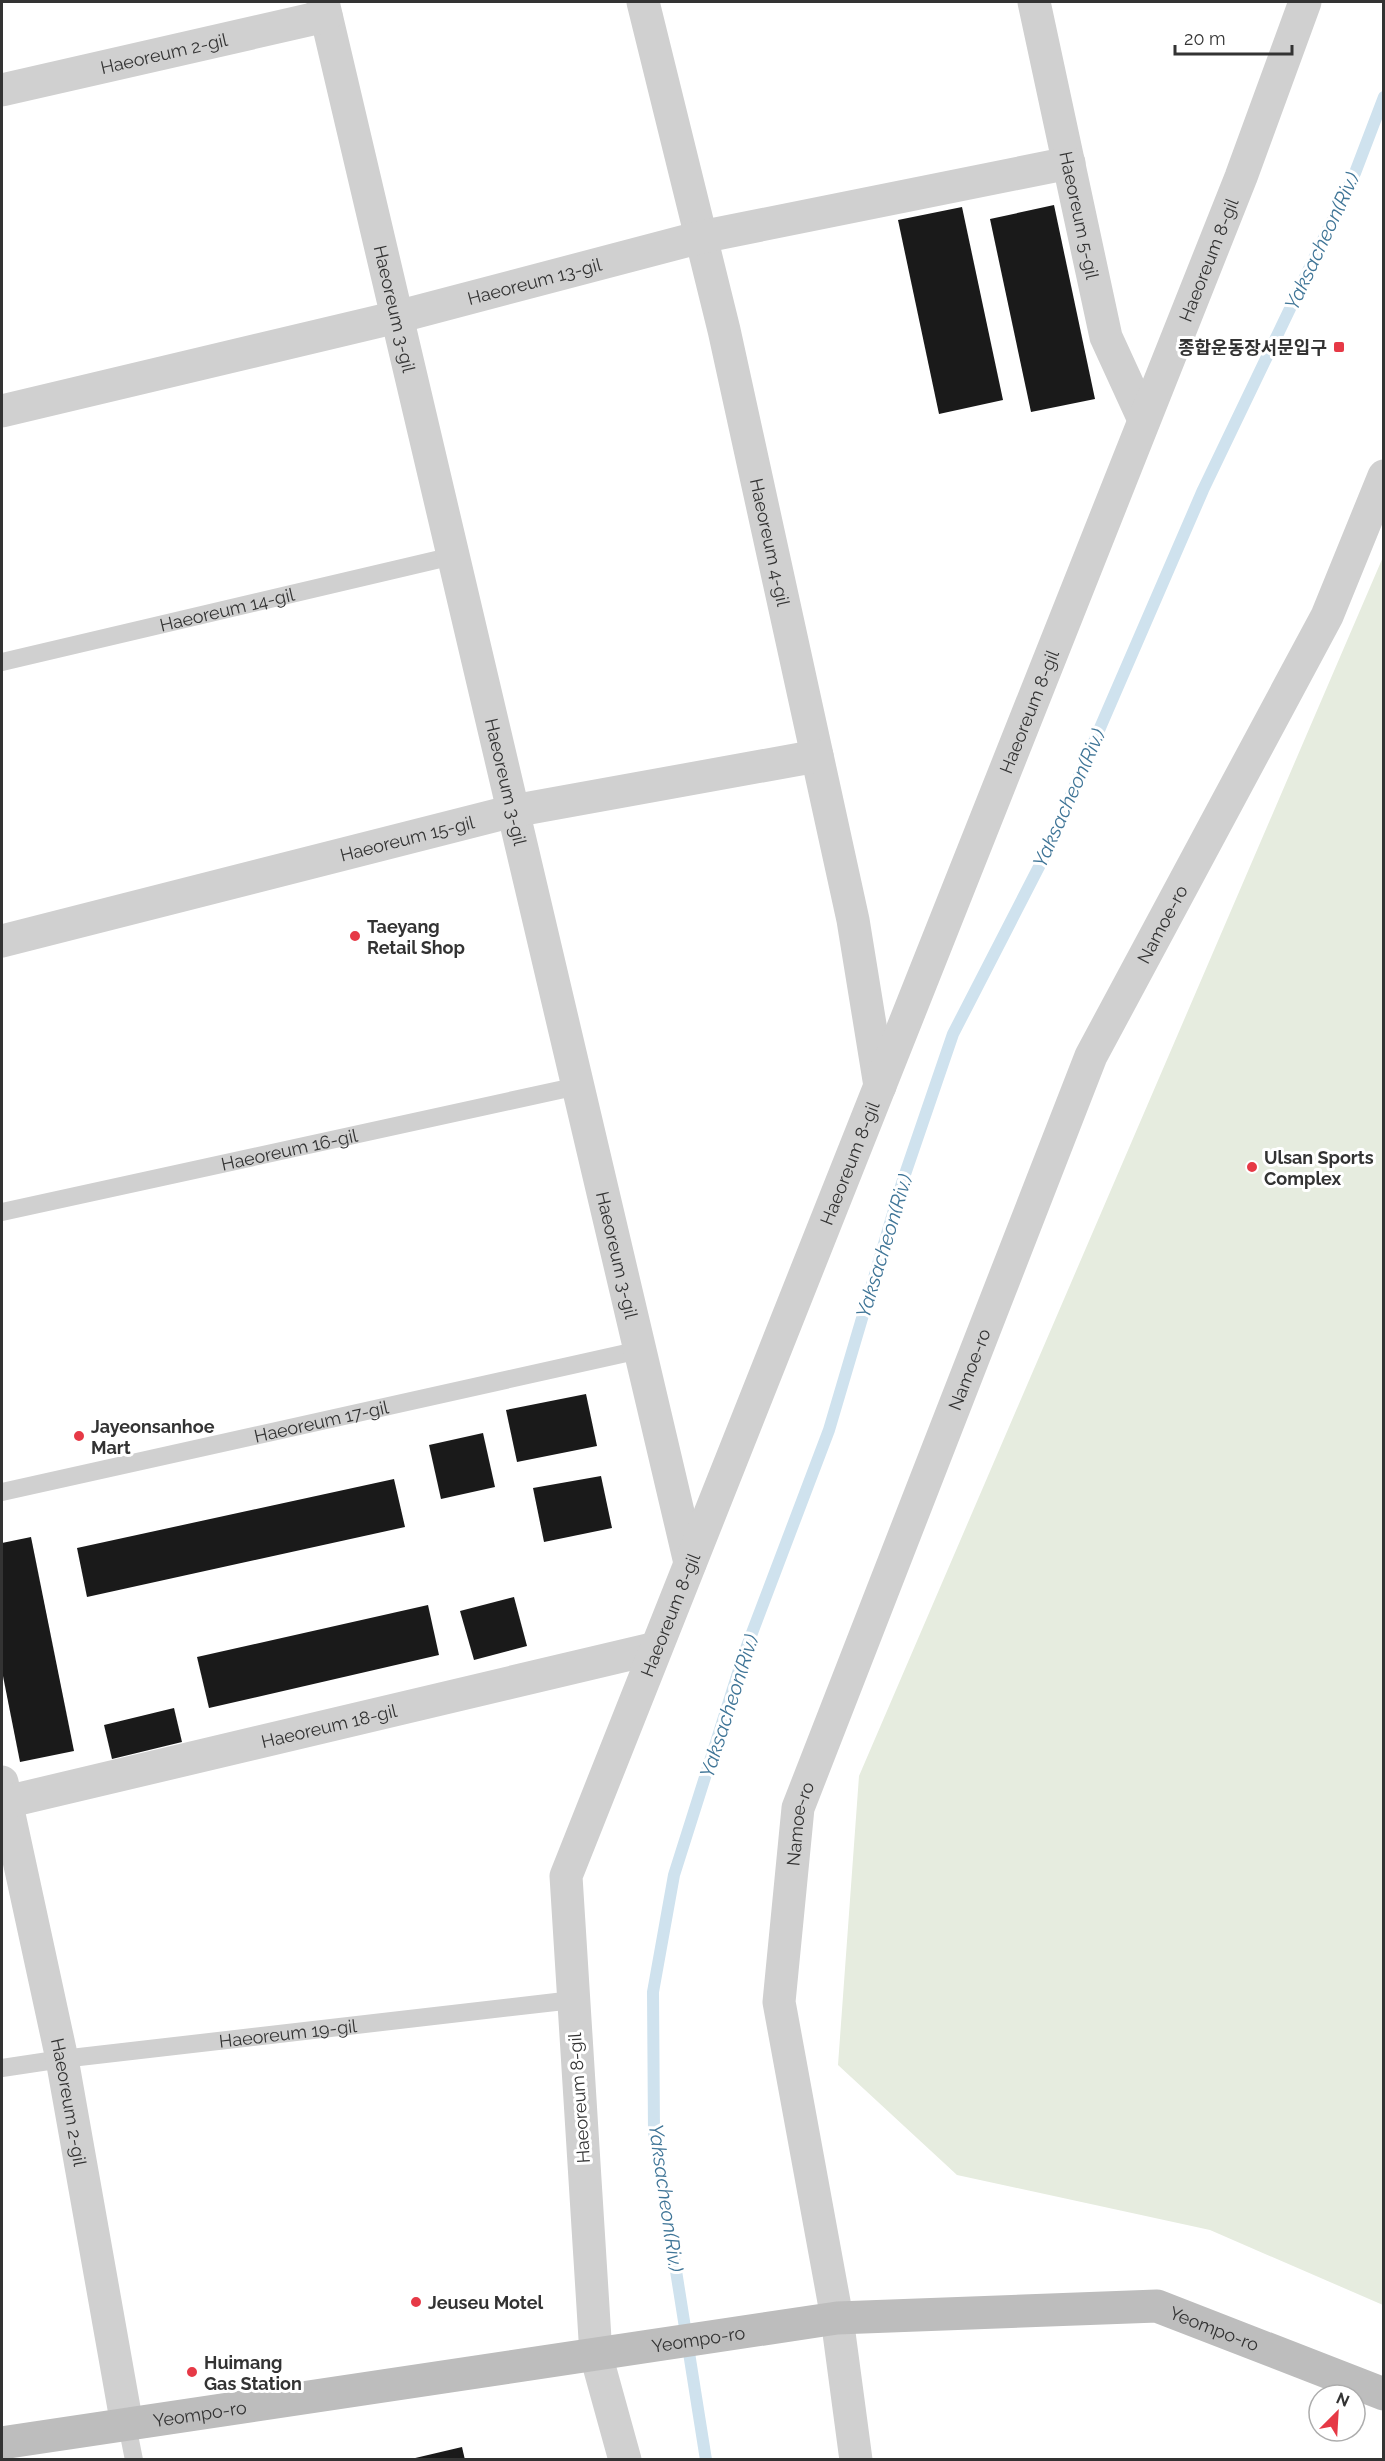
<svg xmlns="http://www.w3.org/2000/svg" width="1385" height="2461" viewBox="0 0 1385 2461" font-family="Raleway,'Noto Sans KR',sans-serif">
	<rect width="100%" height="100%" fill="#fff"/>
	<polygon fill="#e6ecdf" points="1383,557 1383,2305 1210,2230 957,2175 838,2065 859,1776"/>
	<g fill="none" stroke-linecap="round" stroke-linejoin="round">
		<polyline stroke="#cfe2ee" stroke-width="12" points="706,2460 654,2132 653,1992 674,1875 744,1654 829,1430 902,1183 953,1034 1045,855 1203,490 1355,173 1384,97"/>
	</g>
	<g fill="#1a1a1a">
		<polygon points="1054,205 1095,399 1031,412 990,219"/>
		<polygon points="962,207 1003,400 939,414 898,220"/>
		<polygon points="586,1394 597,1446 517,1462 506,1410"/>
		<polygon points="483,1433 495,1487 441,1499 429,1445"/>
		<polygon points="601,1476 612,1528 544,1542 533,1488"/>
		<polygon points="394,1479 405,1527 87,1597 77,1548"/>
		<polygon points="31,1537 74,1751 20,1762 2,1671 2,1543"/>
		<polygon points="514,1597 527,1646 474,1660 460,1611"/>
		<polygon points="428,1605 439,1655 209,1708 197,1657"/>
		<polygon points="174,1708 182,1742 112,1759 104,1725"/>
		<polygon points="462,2447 465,2460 411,2460 411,2459"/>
	</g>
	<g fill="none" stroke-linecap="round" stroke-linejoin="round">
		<g stroke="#d0d0d0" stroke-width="18">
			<path id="s1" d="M 2,662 L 453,556"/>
			<path id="s2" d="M 2,1212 L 578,1086"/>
			<path id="s3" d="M 2,1492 L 640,1350"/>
			<path id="s4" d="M 2,2068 L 62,2059 L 573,2000"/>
			<polyline points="127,2425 134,2460"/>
		</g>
		<g stroke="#d0d0d0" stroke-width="33">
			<path id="s5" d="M 323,2 L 690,1563"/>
			<path id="s6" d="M 643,2 L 724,330 L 853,920 L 880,1086"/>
			<path id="s7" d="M 1034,2 L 1106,337 L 1144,420"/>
			<path id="s8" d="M 2,90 L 326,16"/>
			<path id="s9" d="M 2,411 L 397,317 L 701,237 L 1069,163"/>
			<path id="s10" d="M 2,941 L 513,811 L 817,756"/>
			<path id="s11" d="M 2,1782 L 62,2059 L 127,2425"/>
			<path id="s12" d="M 2,1803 L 656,1648"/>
			<polyline points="837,2318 856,2460"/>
			<path id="s13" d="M 625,2460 L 596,2355 L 566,1876 L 1241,177 L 1305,2"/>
		</g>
		<path stroke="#d0d0d0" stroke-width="33" id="s14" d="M 837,2318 L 779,2002 L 798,1808 L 1091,1056 L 1327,616 L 1384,476"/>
		<path stroke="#bdbdbd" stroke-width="33" id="s15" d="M 2,2443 L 837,2318 L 1157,2306 L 1384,2394"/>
	</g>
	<g fill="#e63946" stroke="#fff" stroke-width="2">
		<rect x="1333" y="341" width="12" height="12" rx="3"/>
		<circle cx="355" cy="936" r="6"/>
		<circle cx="1252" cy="1167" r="6"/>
		<circle cx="79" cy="1436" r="6"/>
		<circle cx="416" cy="2302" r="6"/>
		<circle cx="192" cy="2372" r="6"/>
	</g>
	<g text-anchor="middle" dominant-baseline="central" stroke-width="6" stroke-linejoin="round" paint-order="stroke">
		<g font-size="18" fill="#333" stroke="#fff">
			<text stroke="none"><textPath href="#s8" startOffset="166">Haeoreum 2-gil</textPath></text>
			<text stroke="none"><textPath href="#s7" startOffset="218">Haeoreum 5-gil</textPath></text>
			<text stroke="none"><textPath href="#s13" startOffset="2328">Haeoreum 8-gil</textPath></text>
			<text stroke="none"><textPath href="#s9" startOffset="548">Haeoreum 13-gil</textPath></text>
			<text stroke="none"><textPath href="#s5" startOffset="315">Haeoreum 3-gil</textPath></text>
			<text stroke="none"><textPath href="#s6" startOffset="555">Haeoreum 4-gil</textPath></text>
			<text stroke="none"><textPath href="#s1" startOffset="231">Haeoreum 14-gil</textPath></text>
			<text stroke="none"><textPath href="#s13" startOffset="1842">Haeoreum 8-gil</textPath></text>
			<text stroke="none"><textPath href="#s5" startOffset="801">Haeoreum 3-gil</textPath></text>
			<text stroke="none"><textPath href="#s10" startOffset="418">Haeoreum 15-gil</textPath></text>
			<text stroke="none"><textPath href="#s14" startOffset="1473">Namoe-ro</textPath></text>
			<text stroke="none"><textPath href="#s2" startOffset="294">Haeoreum 16-gil</textPath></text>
			<text stroke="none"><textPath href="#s13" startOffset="1356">Haeoreum 8-gil</textPath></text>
			<text stroke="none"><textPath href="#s5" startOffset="1287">Haeoreum 3-gil</textPath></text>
			<text stroke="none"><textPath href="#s14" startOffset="987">Namoe-ro</textPath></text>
			<text stroke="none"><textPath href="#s3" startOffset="327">Haeoreum 17-gil</textPath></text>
			<text stroke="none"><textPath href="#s13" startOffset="870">Haeoreum 8-gil</textPath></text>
			<text stroke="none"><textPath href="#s12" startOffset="336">Haeoreum 18-gil</textPath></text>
			<text stroke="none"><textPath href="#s14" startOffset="501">Namoe-ro</textPath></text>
			<text stroke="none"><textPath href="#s4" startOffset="288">Haeoreum 19-gil</textPath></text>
			<text transform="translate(579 2098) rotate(-94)">Haeoreum 8-gil</text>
			<text stroke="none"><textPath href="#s11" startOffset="327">Haeoreum 2-gil</textPath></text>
			<text stroke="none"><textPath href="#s15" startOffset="1226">Yeompo-ro</textPath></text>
			<text stroke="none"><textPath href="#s15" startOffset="704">Yeompo-ro</textPath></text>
			<text stroke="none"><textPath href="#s15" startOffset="200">Yeompo-ro</textPath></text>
		</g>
		<g font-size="18" font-weight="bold" fill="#333" stroke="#fff" text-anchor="start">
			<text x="1327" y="347" text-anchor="end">종합운동장서문입구</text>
			<text x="367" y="926">Taeyang<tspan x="367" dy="21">Retail Shop</tspan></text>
			<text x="1264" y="1157">Ulsan Sports<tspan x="1264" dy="21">Complex</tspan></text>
			<text x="91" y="1426">Jayeonsanhoe<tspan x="91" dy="21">Mart</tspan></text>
			<text x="428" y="2302">Jeuseu Motel</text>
			<text x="204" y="2362">Huimang<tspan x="204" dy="21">Gas Station</tspan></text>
		</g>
		<g font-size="20" font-style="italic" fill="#3f7597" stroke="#fff">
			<text transform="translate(1322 241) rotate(-65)">Yaksacheon(Riv.)</text>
			<text transform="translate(1069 798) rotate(-66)">Yaksacheon(Riv.)</text>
			<text transform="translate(884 1246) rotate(-73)">Yaksacheon(Riv.)</text>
			<text transform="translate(729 1706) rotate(-72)">Yaksacheon(Riv.)</text>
			<text transform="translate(666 2198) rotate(82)">Yaksacheon(Riv.)</text>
		</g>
	</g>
	<rect width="1385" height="2461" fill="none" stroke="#333333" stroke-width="6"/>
	<g transform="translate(1337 2413) rotate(24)"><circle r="28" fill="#ffffff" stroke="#adadad" stroke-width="1.5"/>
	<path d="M0-4.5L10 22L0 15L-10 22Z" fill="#e63946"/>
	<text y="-9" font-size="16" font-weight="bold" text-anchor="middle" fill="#333333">N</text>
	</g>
	<path d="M1175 45v9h117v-9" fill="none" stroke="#333333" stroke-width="3"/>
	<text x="1184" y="45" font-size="18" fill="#333333" stroke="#ffffff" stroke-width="4.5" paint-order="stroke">20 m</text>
</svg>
